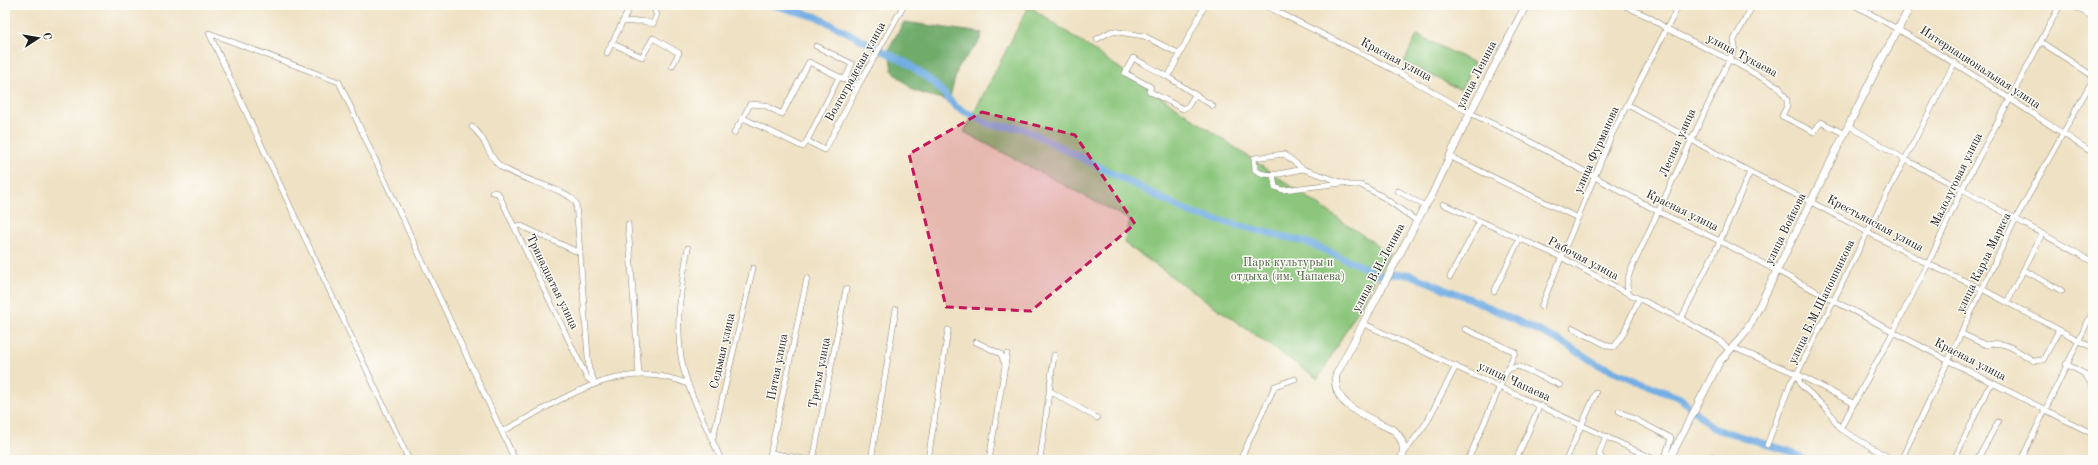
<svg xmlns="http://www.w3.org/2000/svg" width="2098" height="465" viewBox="0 0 2098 465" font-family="'Old Standard TT',serif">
	<rect width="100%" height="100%" fill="#fdfcf7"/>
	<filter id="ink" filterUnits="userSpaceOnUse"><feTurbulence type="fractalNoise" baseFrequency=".025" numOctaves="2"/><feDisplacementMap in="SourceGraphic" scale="8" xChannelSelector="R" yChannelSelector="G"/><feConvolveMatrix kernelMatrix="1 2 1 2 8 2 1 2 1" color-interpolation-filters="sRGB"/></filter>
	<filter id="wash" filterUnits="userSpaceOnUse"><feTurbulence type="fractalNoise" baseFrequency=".012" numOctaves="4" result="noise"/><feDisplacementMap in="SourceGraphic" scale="16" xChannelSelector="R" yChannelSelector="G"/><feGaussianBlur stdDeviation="0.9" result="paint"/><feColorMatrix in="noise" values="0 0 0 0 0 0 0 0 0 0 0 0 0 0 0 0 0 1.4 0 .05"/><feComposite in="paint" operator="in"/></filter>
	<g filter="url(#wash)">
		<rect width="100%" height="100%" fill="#efe1c3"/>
		<g fill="#8bc67b" stroke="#54714c">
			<polygon points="1029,6 1390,254 1318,379 1124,243 1130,220 964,132"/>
			<polygon points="1417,35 1474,63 1461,90 1404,62"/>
		</g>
		<polygon fill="#70ab6b" stroke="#466444" points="904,22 982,33 979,42 958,67 949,101 914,91 892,71 889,48"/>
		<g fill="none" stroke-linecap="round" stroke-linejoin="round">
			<polyline stroke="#73aee4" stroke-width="7" points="773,5 817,17 907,63 934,83 956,107 991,125 1022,128 1193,214 1306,242 1357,264 1378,275 1408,274 1478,302 1560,341 1597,364 1680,398 1713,428 1792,452 1805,460"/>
		</g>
	</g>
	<g filter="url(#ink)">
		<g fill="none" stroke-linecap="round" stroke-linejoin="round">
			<defs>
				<g id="minor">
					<polyline points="1264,5 1394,70 1470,113 1527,140 1659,212 1720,241 1949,361 2093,434"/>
					<polyline points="1623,5 1651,18 1667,29 1728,59 1779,87 1787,100 1787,106 1782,116 1814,132 1821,122 1845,134"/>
					<path d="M 1854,5 C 1937,49 2014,102 2093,153"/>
					<polyline points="2072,5 2093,17"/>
					<polyline points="622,22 643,21 653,24 657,14 655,12 658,5"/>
					<polyline points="1097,39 1112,31 1144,36 1180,54"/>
					<polyline points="2041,42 2093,76"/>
					<polyline points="611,43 642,57 653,38 679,53 672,66"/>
					<polyline points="816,46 852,64 845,79"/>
					<polyline points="607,53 631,5"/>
					<polyline points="1168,77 1205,5"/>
					<polyline points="1195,95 1188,106 1183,109 1149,91 1151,87 1125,73 1133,58 1168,77 1213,106"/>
					<polyline points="1628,105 1750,172 1811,202 1928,264 1982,289 2093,348"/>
					<polyline points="743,118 750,104 764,105 782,114 809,62 858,86"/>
					<polyline points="1849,126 1904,159 1962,189 2093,262"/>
					<path d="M 472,127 C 485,136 488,156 499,165 C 515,179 567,188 576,203 L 589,369 L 595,383"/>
					<polyline points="734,133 743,118 803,147 807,141 825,150 858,86 904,5"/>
					<polyline points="807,141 839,77"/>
					<polyline points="1451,157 1578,218"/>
					<path d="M 1303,169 C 1289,171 1268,180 1255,170 L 1254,158 L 1284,154 L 1303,169 L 1350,185 L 1361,185 L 1383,197 L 1417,221"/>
					<polyline points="1273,174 1275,187 1283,190 1342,183"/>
					<polyline points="1398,191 1425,206"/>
					<polyline points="492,192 498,193 587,378 594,383"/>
					<polyline points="1443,204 1480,221"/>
					<polyline points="628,224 639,375"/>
					<polyline points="515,227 519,225 580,253"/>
					<path d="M 688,248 C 680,291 672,341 688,384 C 697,410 711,435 721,460"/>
					<polyline points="2024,270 2062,291"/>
					<polyline points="1450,277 1480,221 1561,257 1621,290 1681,319 1719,340 1729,350"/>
					<polyline points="1494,292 1520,238"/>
					<polyline points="1628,293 1627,283 1630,272 1735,47 1734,40 1753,5"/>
					<polyline points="2007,302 2042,234"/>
					<polyline points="1541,307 1612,134 1679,5"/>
					<polyline points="1681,319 1720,241 1750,172"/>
					<polyline points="1362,323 1656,460"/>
					<polyline points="1573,328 1608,346 1614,347 1622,336 1639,299"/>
					<polyline points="1465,329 1515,352 1468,460"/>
					<path d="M 1962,334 L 1986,345 C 2005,339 2018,352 2034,361 L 2043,360 L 2059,330"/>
					<polyline points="976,342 1001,354 1005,365"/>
					<polyline points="1732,347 1797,374 1801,385 1828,410 1840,429 1893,460"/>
					<polyline points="2066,364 2085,374 2093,387"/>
					<polyline points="1507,370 1518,366 1560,385"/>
					<polyline points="1797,374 1853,403"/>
					<polyline points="1050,391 1097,418"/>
					<polyline points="1619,411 1671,438 1666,454 1670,457"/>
					<polyline points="1840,429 1893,332 1928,264 1962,189 2060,5"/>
					<path d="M 503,431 C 561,401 620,355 688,384"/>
					<polyline points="713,438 753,268"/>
					<polyline points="1767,445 1791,382 1797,374 1868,231 1955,62"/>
					<polyline points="771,453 809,460"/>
					<polyline points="1404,453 1427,422 1456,366"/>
					<polyline points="1712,456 1721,460"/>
					<polyline points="409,460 209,33 339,82 515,460"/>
					<polyline points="769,460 807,278"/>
					<polyline points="813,460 846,289"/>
					<polyline points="871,460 896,309"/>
					<polyline points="928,460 948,330"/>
					<polyline points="989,460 1007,354"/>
					<polyline points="1040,460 1054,355"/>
					<polyline points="1240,460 1275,386 1295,379"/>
					<polyline points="1516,460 1540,405"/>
					<polyline points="1566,460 1596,393"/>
					<polyline points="1603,460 1599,454 1606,436"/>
					<polyline points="1901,460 2015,220 2093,79"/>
					<polyline points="1954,460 1987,390 1992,384 1995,384"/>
					<polyline points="1977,460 1998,422"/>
					<polyline points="2021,460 2093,311"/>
				</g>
				<g id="major">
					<path d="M 1401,460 C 1406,449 1403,440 1395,431 C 1373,419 1330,407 1336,375 L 1425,206 L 1431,197 L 1470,113 L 1526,5"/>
					<polyline points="1669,460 1720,361 1742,337 1751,323 1876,70 1911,5"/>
				</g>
			</defs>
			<use href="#minor" stroke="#867e70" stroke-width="6"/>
			<use href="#major" stroke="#867e70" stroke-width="8"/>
			<use href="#minor" stroke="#fff" stroke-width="5"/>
			<use href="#major" stroke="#fff" stroke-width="7"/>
		</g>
	</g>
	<path fill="#c2185b" fill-opacity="0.2" stroke="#c2185b" stroke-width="3" stroke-dasharray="8 5" stroke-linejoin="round" d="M 982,112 L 1075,135 L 1135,224 L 1031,311 L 946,307 L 909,154 Z"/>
	<g text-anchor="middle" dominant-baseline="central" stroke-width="3" stroke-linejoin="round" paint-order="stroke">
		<g font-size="12" fill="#1c1c1c" stroke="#fdfcf7">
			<text transform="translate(1742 56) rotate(28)">улица Тукаева</text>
			<text transform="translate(1396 60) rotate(28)">Красная улица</text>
			<text transform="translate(1980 68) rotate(33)">Интернациональная улица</text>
			<text transform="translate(856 72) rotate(-61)">Волгоградская улица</text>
			<text transform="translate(1477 75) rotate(-63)">улица Ленина</text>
			<text transform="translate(1678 143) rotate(-66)">Лесная улица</text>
			<text transform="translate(1597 150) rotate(-66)">улица Фурманова</text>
			<text transform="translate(1957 180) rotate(-64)">Малолуговая улица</text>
			<text transform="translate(1682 211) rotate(26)">Красная улица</text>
			<text transform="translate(1875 224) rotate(28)">Крестьянская улица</text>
			<text transform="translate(1786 229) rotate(-64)">улица Войкова</text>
			<text transform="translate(1583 259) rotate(28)">Рабочая улица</text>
			<text transform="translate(1984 263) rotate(-64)">улица Карла Маркса</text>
			<text transform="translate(1379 268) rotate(-62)">улица В.И.Ленина</text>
			<text transform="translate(552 282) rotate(64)">Тринадцатая улица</text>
			<text transform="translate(1822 302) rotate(-64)">улица Б.М.Шапошникова</text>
			<text transform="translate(723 351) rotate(-77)">Седьмая улица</text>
			<text transform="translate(1970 360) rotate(27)">Красная улица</text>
			<text transform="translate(778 367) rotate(-79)">Пятая улица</text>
			<text transform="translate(820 373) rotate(-79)">Третья улица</text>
			<text transform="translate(1514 382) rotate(25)">улица Чапаева</text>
		</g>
		<g font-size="12" fill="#486042" stroke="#fdfcf7">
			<text x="1288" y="263">Парк культуры и<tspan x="1288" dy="14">отдыха (им. Чапаева)</tspan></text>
		</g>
	</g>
	<rect width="2098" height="465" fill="none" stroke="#fdfcf7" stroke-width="20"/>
	<g transform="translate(38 38) rotate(78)" stroke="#fdfcf7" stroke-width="3" paint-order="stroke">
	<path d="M0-3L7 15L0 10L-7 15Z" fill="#1c1c1c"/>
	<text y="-6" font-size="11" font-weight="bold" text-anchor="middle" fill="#1c1c1c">С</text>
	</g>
</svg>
